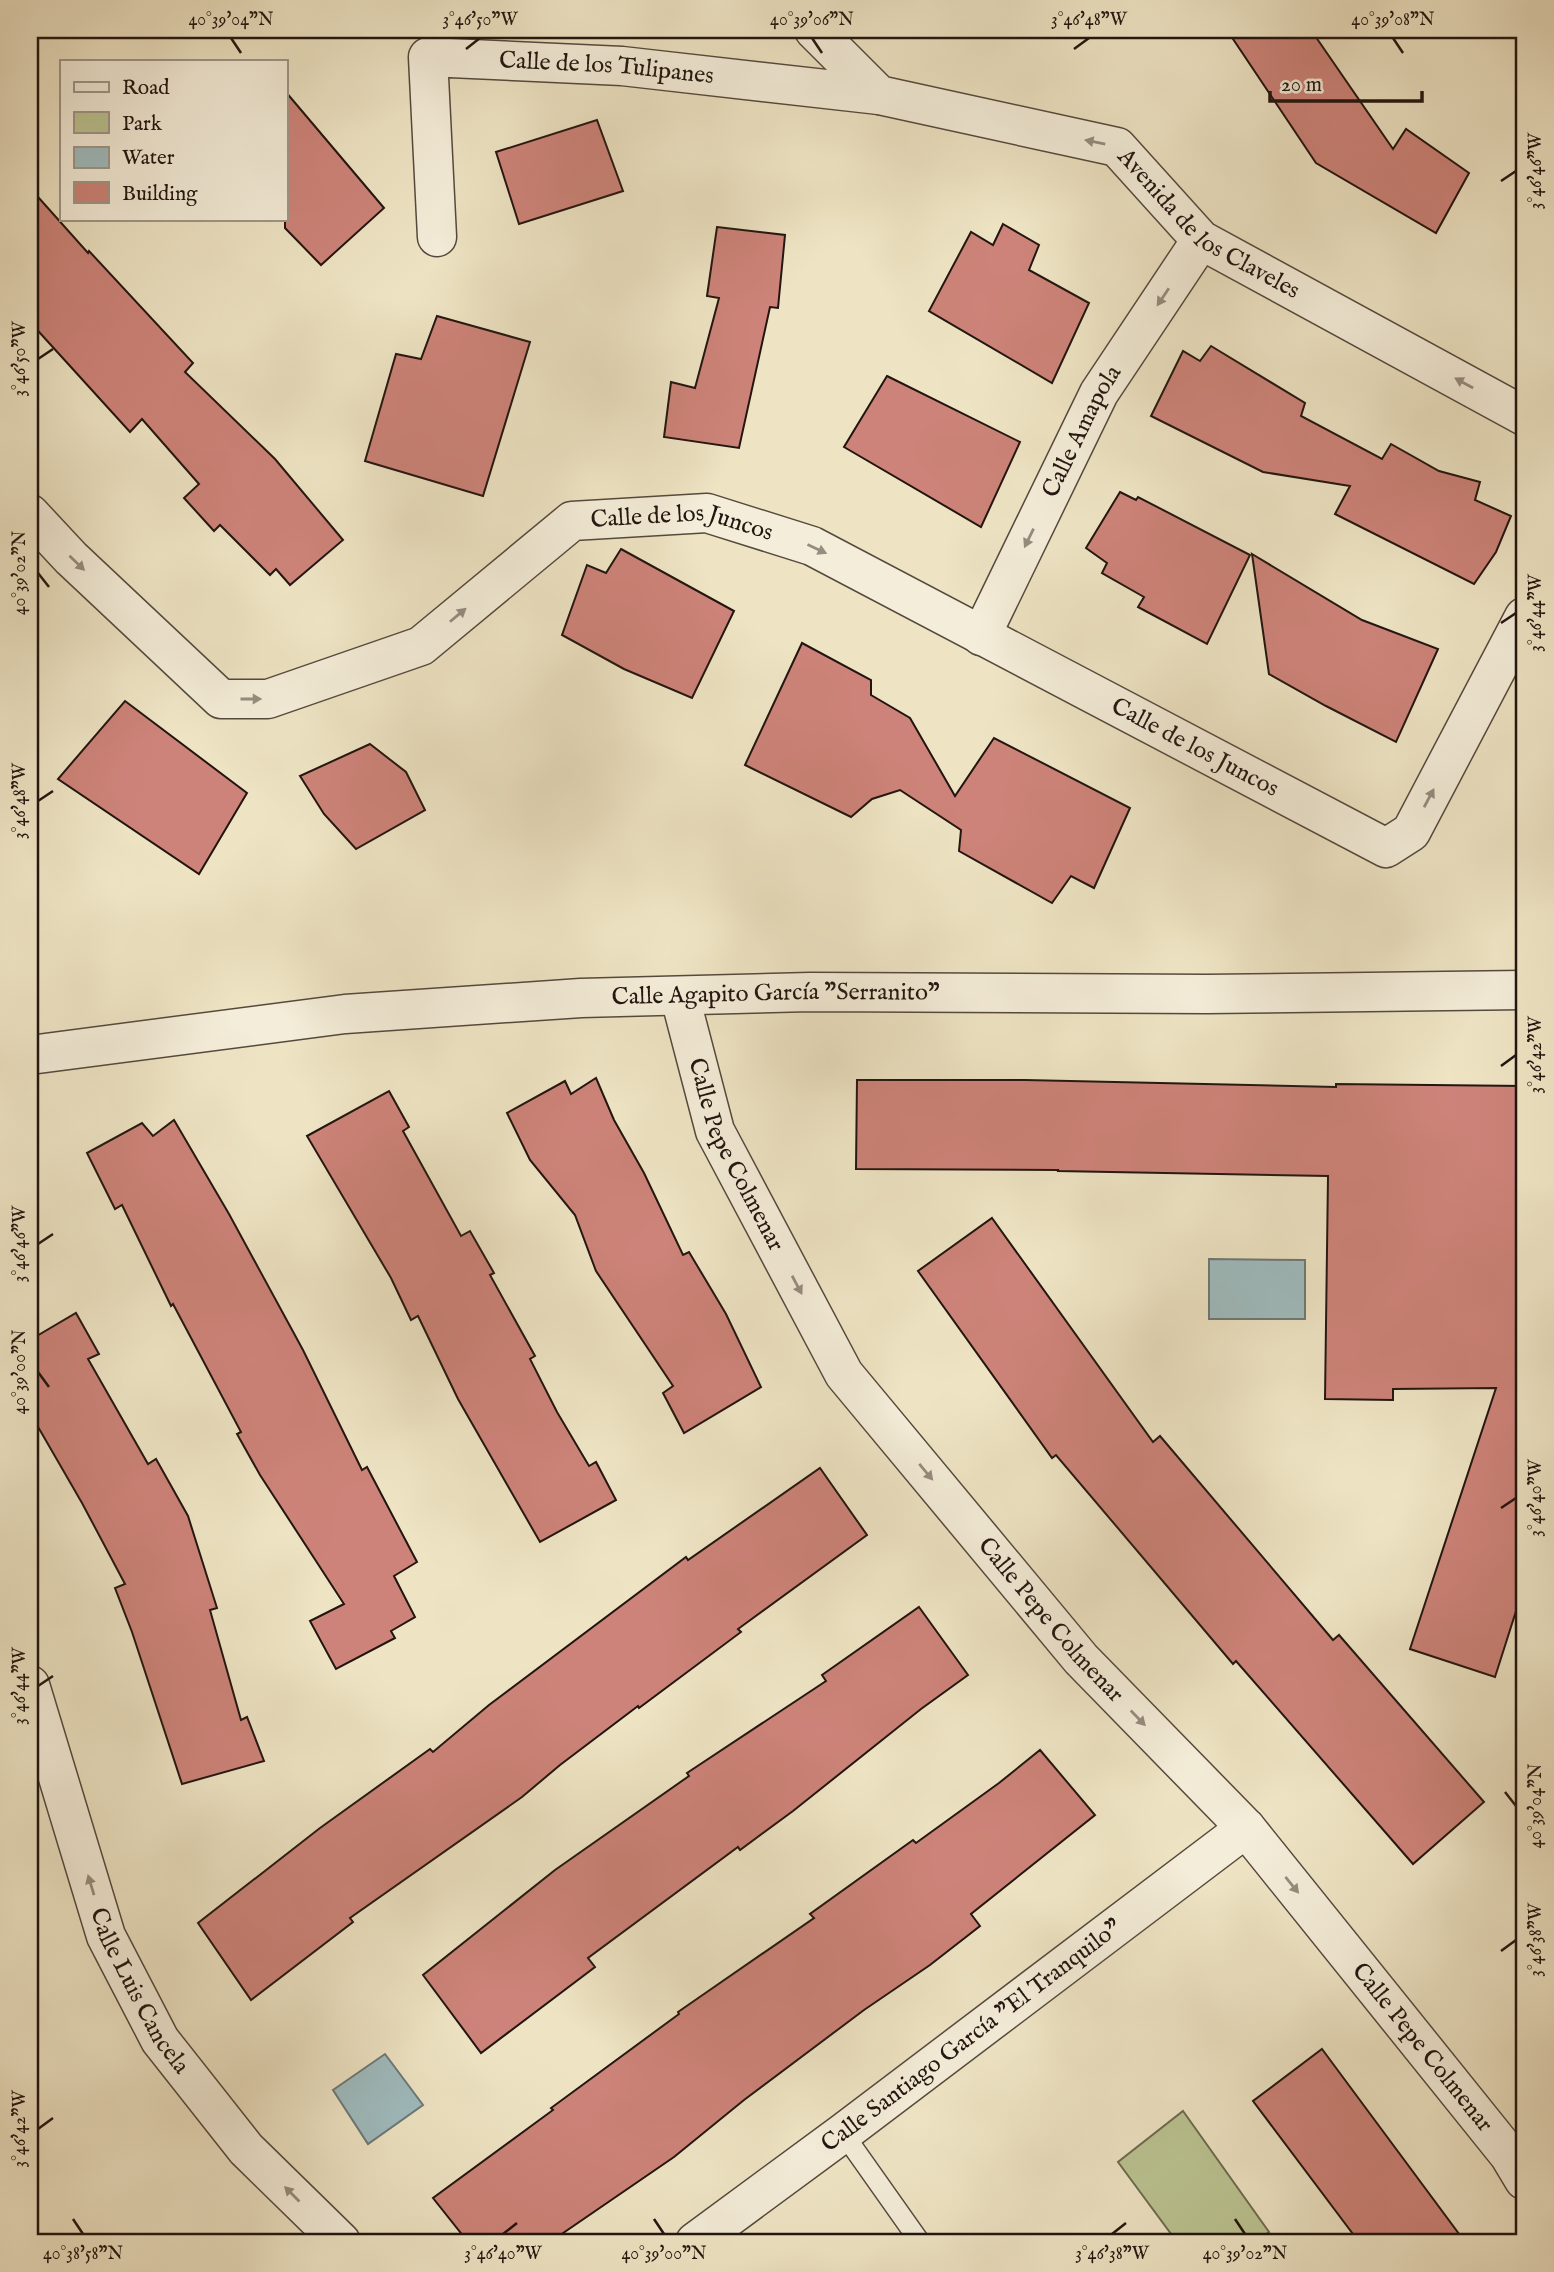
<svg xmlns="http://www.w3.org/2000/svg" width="1554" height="2272" viewBox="0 0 1554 2272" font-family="'IM FELL English',serif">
	<rect width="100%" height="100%" fill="#eee4c4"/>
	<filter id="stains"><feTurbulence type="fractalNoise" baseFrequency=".00286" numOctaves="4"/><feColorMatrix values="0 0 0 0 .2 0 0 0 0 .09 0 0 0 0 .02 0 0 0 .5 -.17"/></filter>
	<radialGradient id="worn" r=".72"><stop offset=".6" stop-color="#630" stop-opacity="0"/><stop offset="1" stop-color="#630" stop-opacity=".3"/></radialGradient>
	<polygon fill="#bbc492" stroke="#6e6c51" stroke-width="2" points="1183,2111 1269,2232 1255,2242 1177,2242 1118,2162"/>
	<g fill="#9fbcbf" stroke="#6d7979" stroke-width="2">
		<polygon points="1209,1259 1305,1260 1305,1319 1209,1319"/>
		<polygon points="385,2054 423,2105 368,2144 333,2090"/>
	</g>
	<g fill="#cd8379" stroke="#221510" stroke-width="2">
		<polygon points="1227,30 1311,30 1393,149 1406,129 1469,173 1436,233 1316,163"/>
		<polygon points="285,91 384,208 321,265 285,228"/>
		<polygon points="597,120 623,191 519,224 496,152"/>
		<polygon points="30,188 88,253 89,251 193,363 185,372 275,459 343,540 290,585 276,569 270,575 220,525 214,531 184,498 199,484 142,419 130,432 30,322"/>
		<polygon points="1003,224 1039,245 1029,270 1089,303 1052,383 929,311 971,232 993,245"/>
		<polygon points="717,227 785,235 778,308 770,307 739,448 664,437 671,382 695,388 719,298 707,296"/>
		<polygon points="437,316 530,342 483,496 365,461 396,354 421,359"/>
		<polygon points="1211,346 1305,403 1301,416 1382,459 1391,444 1439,471 1480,482 1475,500 1511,516 1496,552 1474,584 1335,514 1350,486 1263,472 1151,416 1183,351 1200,361"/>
		<polygon points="887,376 1020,442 981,527 844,447"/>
		<polygon points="1120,492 1136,500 1138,497 1250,555 1207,644 1138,607 1144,597 1102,573 1107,563 1086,548"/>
		<polygon points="621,549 734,611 692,698 624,669 562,635 587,565 606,573"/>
		<polygon points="1252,554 1362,620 1438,649 1396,742 1326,706 1269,674"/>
		<polygon points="802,643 871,680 871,695 910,718 955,796 994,738 1130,808 1094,888 1071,876 1052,903 959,851 961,830 900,790 872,799 851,817 745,765"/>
		<polygon points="125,701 247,793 199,874 58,779"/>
		<polygon points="370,744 406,772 425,810 356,849 324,814 300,776"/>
		<polygon points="596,1078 614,1120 644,1173 683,1255 689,1252 726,1314 761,1387 684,1433 663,1393 673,1386 596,1271 575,1215 530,1160 507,1113 565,1081 571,1094"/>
		<polygon points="857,1080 1025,1080 1336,1087 1336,1084 1524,1086 1524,1586 1495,1677 1410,1649 1496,1388 1393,1389 1393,1400 1325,1399 1328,1176 1057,1171 1059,1170 856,1169"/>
		<polygon points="389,1091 409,1127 403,1131 461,1236 470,1231 494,1273 490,1275 535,1356 530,1359 557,1412 589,1466 596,1462 616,1500 540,1542 458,1399 418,1316 411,1320 391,1278 307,1136"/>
		<polygon points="174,1120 229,1214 303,1350 362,1470 367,1467 417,1562 394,1576 415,1617 391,1631 395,1638 336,1669 310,1621 344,1604 260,1475 237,1434 241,1432 173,1304 171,1306 122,1205 115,1209 87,1153 142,1123 153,1136"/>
		<polygon points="992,1218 1153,1442 1160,1436 1333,1640 1339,1635 1484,1802 1413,1864 1236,1661 1233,1664 1056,1455 1052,1458 918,1271"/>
		<polygon points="76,1313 99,1354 88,1359 148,1464 156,1459 188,1516 217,1608 210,1610 241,1720 247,1717 264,1761 182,1784 132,1632 115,1588 125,1584 82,1503 30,1413 30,1340"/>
		<polygon points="820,1468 867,1535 738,1629 741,1632 639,1708 638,1706 560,1765 522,1797 350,1918 353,1922 251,2000 198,1923 320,1828 430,1749 433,1752 489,1705 686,1557 688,1560"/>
		<polygon points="919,1607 968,1675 921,1709 793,1811 740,1850 738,1847 588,1958 595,1967 481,2053 423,1975 555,1870 689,1776 687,1773 826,1681 822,1675"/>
		<polygon points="1040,1750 1095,1815 971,1914 980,1926 930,1965 864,2010 744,2100 674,2157 550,2242 468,2242 433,2198 553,2110 551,2108 679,2014 678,2012 814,1918 810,1914 913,1840 916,1843 999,1783"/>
		<polygon points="1322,2049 1465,2242 1359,2242 1253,2101"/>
	</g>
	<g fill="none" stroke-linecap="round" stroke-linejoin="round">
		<defs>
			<polyline id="lane" points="843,2133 920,2242"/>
			<g id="street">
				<path id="s1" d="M 814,30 L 879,95 L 1117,147 L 1201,240 L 1524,416"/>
				<path id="s2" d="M 437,237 L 428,57 L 622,66 L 879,95"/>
				<path id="s3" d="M 30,514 L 71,558 L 221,699 L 268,699 L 421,646 L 572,521 L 707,513 L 812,546 L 1386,848 L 1411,832 L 1524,617"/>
				<path id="s4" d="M 981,636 L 1099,393 L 1201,240"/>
				<path id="s5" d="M 680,997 L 715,1131 L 844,1374 L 1081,1659 L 1246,1828 L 1509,2155 L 1524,2180"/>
				<path id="s6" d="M 30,1055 L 345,1014 L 581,998 L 810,992 L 1207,994 L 1524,990"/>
				<path id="s7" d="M 30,1685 L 106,1936 L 160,2040 L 246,2149 L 341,2242"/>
				<path id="s8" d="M 695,2242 L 843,2133 L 1246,1828"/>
			</g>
		</defs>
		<use href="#lane" stroke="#55493d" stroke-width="22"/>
		<use href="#street" stroke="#55493d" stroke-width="41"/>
		<use href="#lane" stroke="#f4edd9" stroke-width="19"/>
		<use href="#street" stroke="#f4edd9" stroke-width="38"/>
	</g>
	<defs><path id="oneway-solid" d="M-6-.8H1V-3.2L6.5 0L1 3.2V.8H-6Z" transform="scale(1.75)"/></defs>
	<g fill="#968c7f">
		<use href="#oneway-solid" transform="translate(1095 142) rotate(-168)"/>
		<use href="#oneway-solid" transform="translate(1163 297) rotate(124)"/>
		<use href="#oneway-solid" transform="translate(1464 383) rotate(-151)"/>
		<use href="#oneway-solid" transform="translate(1029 538) rotate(116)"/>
		<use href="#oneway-solid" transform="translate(817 549) rotate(25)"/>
		<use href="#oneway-solid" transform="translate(77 563) rotate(44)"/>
		<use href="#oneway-solid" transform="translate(458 615) rotate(-40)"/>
		<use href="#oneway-solid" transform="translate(251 699)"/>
		<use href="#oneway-solid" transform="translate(1429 798) rotate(-62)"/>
		<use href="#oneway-solid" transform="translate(797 1285) rotate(62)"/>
		<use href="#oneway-solid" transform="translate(926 1472) rotate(50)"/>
		<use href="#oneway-solid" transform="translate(1138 1718) rotate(46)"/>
		<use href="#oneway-solid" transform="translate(91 1885) rotate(-107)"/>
		<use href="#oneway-solid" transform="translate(1292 1885) rotate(51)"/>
		<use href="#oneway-solid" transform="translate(292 2194) rotate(-135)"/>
	</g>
	<path fill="none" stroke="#221510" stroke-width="2.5" d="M 231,38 L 241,53M 812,38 L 822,53M 1393,38 L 1403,53M 466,49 L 480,38M 1074,49 L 1089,38M 1501,181 L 1516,171M 38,359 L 53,349M 38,573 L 49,587M 1501,623 L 1516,613M 38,801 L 53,791M 1501,1066 L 1516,1055M 38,1244 L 53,1234M 38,1372 L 49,1387M 1501,1508 L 1516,1498M 38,1686 L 53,1676M 1505,1792 L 1516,1806M 1501,1951 L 1516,1940M 38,2129 L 53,2118M 73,2219 L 83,2234M 654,2219 L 664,2234M 1235,2219 L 1245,2234M 503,2234 L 517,2223M 1112,2234 L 1126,2223"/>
	<g text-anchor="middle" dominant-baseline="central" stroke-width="5" stroke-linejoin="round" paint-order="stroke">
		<g font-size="24" fill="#221510" stroke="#f4edd9">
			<text stroke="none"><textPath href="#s2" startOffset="359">Calle de los Tulipanes</textPath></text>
			<text stroke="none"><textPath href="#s1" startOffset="457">Avenida de los Claveles</textPath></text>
			<text stroke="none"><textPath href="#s4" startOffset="228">Calle Amapola</textPath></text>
			<text stroke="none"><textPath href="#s3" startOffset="782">Calle de los Juncos</textPath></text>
			<text stroke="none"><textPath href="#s3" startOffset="1349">Calle de los Juncos</textPath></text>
			<text stroke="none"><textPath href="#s6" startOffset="749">Calle Agapito García "Serranito"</textPath></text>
			<text stroke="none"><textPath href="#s5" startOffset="168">Calle Pepe Colmenar</textPath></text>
			<text stroke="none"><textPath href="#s5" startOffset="735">Calle Pepe Colmenar</textPath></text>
			<text stroke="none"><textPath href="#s7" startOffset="326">Calle Luis Cancela</textPath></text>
			<text stroke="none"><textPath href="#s8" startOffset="345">Calle Santiago García "El Tranquilo"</textPath></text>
			<text stroke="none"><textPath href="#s5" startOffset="1302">Calle Pepe Colmenar</textPath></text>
		</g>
	</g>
	<rect width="1554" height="2272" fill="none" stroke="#eee4c4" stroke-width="77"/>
	<rect x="60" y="60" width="228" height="161" fill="#f4edd9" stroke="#a09789" stroke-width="2"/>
	<rect x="74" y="82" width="35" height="10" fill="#f4edd9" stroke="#a09789" stroke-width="2"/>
	<text x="122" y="94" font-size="21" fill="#221510">Road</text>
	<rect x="74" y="112" width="35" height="21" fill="#bbc492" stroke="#a09789" stroke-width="2"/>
	<text x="122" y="130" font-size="21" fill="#221510">Park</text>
	<rect x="74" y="147" width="35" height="21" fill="#9fbcbf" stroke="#a09789" stroke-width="2"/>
	<text x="122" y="164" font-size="21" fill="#221510">Water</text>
	<rect x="74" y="182" width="35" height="21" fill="#cd8379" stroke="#a09789" stroke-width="2"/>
	<text x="122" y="200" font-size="21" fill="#221510">Building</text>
	<path d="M1270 91v10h152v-10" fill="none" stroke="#221510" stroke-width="3.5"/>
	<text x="1281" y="91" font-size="21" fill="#221510" stroke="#f4edd9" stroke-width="5" paint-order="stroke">20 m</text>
	<rect x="38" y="38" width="1478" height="2196" fill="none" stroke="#221510" stroke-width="2.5"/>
	<g font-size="18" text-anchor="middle" fill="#221510">
		<text x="231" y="25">40°39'04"N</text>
		<text x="480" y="25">3°46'50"W</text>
		<text x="812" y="25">40°39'06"N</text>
		<text x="1089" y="25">3°46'48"W</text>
		<text x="1393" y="25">40°39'08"N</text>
		<text transform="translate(1535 171) rotate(-90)" y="6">3°46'46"W</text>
		<text transform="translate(19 359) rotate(-90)" y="6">3°46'50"W</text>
		<text transform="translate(19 573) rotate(-90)" y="6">40°39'02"N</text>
		<text transform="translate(1535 613) rotate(-90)" y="6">3°46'44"W</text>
		<text transform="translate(19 801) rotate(-90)" y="6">3°46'48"W</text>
		<text transform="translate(1535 1055) rotate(-90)" y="6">3°46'42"W</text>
		<text transform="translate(19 1244) rotate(-90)" y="6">3°46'46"W</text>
		<text transform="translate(19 1372) rotate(-90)" y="6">40°39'00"N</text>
		<text transform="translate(1535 1498) rotate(-90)" y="6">3°46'40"W</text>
		<text transform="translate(19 1686) rotate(-90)" y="6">3°46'44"W</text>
		<text transform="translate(1535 1806) rotate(-90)" y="6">40°39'04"N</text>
		<text transform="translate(1535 1940) rotate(-90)" y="6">3°46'38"W</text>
		<text transform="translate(19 2129) rotate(-90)" y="6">3°46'42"W</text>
		<text x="83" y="2259">40°38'58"N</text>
		<text x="503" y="2259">3°46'40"W</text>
		<text x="664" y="2259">40°39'00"N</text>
		<text x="1112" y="2259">3°46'38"W</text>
		<text x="1245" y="2259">40°39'02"N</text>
	</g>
	<rect width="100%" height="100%" filter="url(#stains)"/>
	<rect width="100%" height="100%" fill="url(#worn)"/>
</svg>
